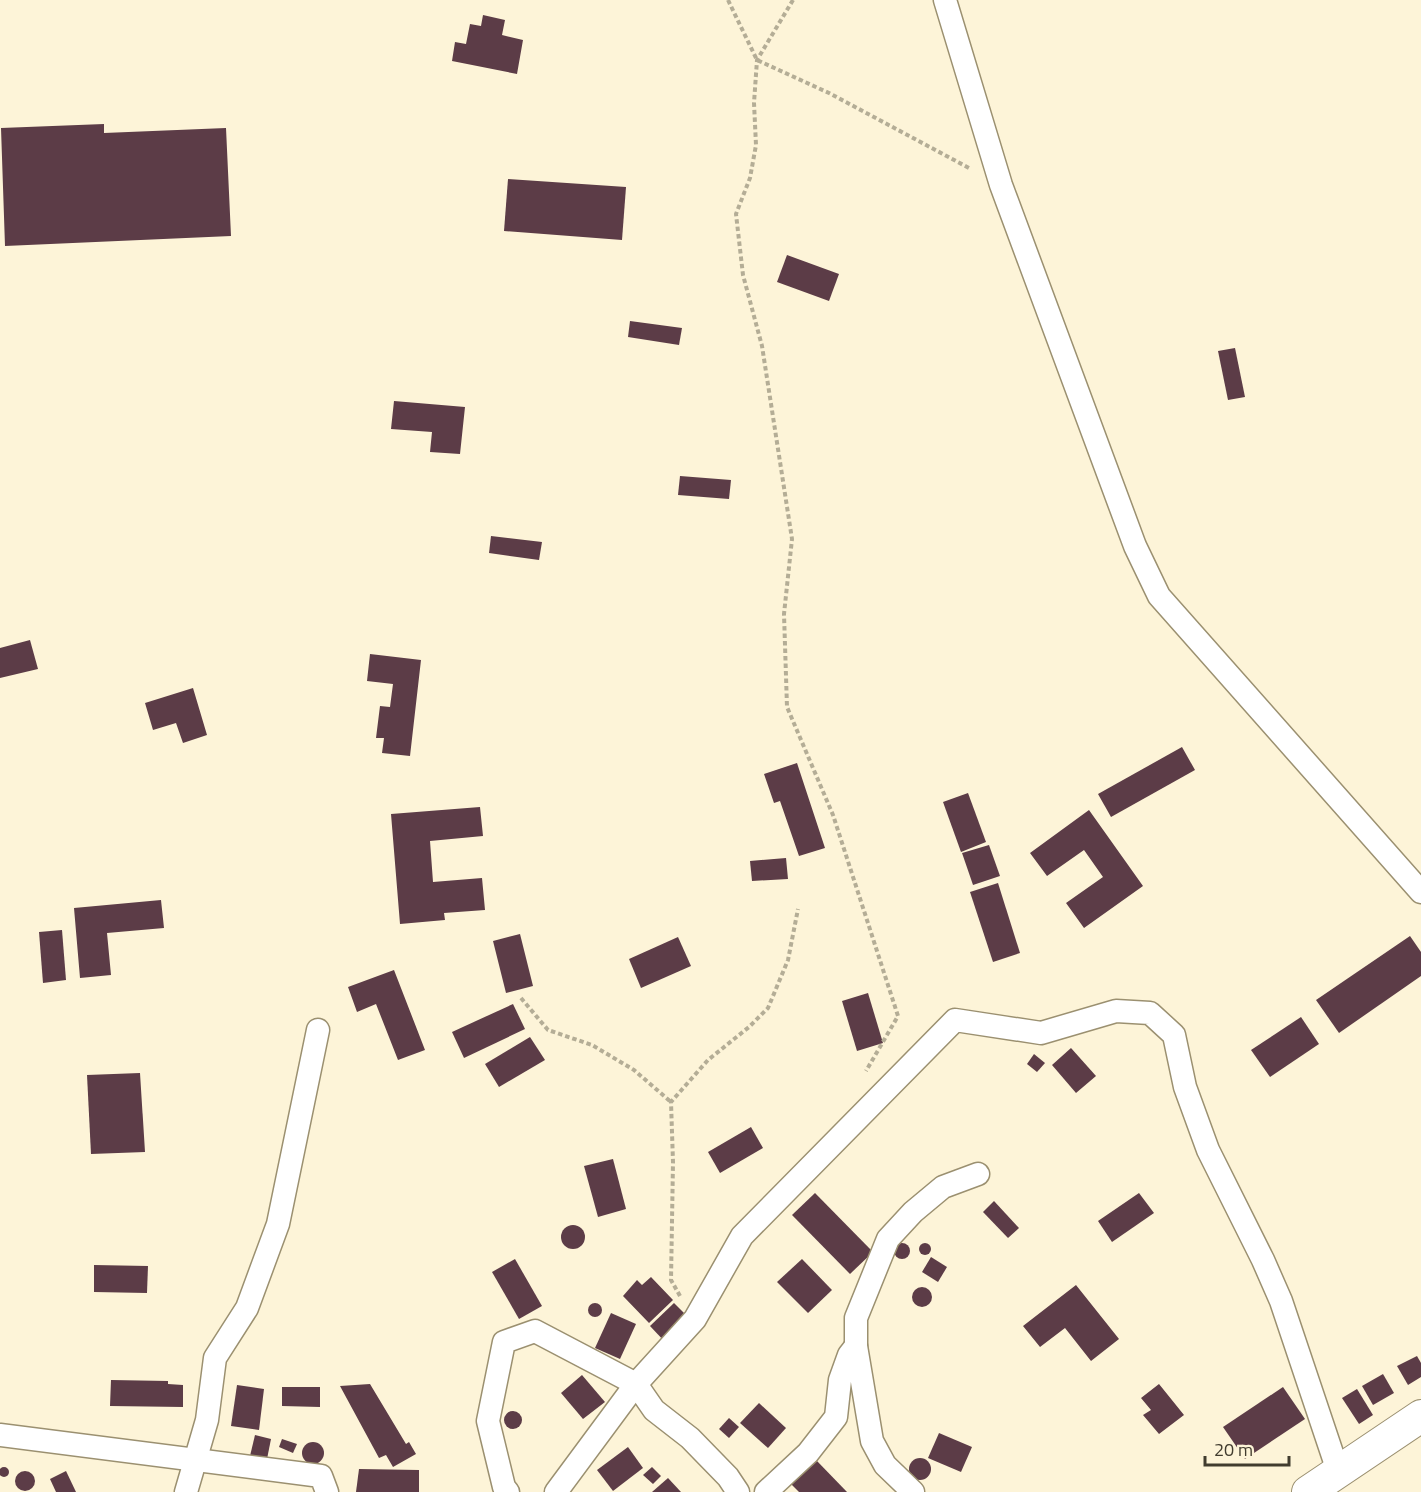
<svg xmlns="http://www.w3.org/2000/svg" width="1421" height="1492" viewBox="0 0 1421 1492" font-family="'Titillium Web',sans-serif">
	<rect width="100%" height="100%" fill="#fdf4d8"/>
	<g fill="#5c3c47">
		<polygon points="483,15 505,20 502,35 523,40 517,74 452,61 455,42 466,44 470,24 481,26"/>
		<polygon points="104,124 104,133 226,128 231,236 5,246 1,128"/>
		<polygon points="508,179 626,187 622,240 504,231"/>
		<polygon points="787,255 839,274 829,301 777,282"/>
		<polygon points="630,321 682,328 679,345 628,337"/>
		<polygon points="1235,348 1245,397 1228,400 1218,351"/>
		<polygon points="394,401 465,407 460,454 430,452 432,432 391,429"/>
		<polygon points="680,476 731,480 729,499 678,495"/>
		<polygon points="491,536 542,542 539,560 489,553"/>
		<polygon points="30,640 38,669 0,678 0,648"/>
		<polygon points="370,654 421,660 410,756 382,753 384,738 376,738 380,706 390,707 393,684 367,681"/>
		<polygon points="193,688 207,735 183,743 176,723 153,730 145,703"/>
		<polygon points="1182,747 1195,770 1111,817 1098,794"/>
		<polygon points="797,763 825,848 799,856 780,801 774,803 764,774"/>
		<polygon points="968,793 986,842 961,852 943,802"/>
		<polygon points="480,807 483,836 430,841 433,882 482,878 485,910 444,913 445,920 400,924 391,814"/>
		<polygon points="1089,810 1143,886 1084,928 1066,903 1103,877 1084,850 1047,876 1030,853"/>
		<polygon points="989,845 1000,876 973,885 962,853"/>
		<polygon points="786,858 788,879 752,881 750,861"/>
		<polygon points="998,883 1020,953 993,962 970,892"/>
		<polygon points="161,900 164,928 107,933 111,975 80,978 74,908"/>
		<polygon points="62,930 66,980 43,983 39,932"/>
		<polygon points="520,934 533,986 506,993 493,941"/>
		<polygon points="1410,936 1421,952 1421,976 1339,1033 1316,1000"/>
		<polygon points="678,937 691,966 641,988 629,959"/>
		<polygon points="394,970 425,1050 398,1060 376,1004 357,1012 348,987"/>
		<polygon points="868,993 883,1043 857,1051 842,1001"/>
		<polygon points="513,1004 525,1029 464,1058 452,1032"/>
		<polygon points="1301,1017 1319,1044 1270,1077 1251,1050"/>
		<polygon points="530,1037 545,1060 499,1087 485,1064"/>
		<polygon points="1071,1048 1096,1076 1076,1093 1052,1065"/>
		<polygon points="1034,1054 1045,1063 1037,1072 1027,1064"/>
		<polygon points="140,1073 145,1152 91,1154 87,1075"/>
		<polygon points="751,1127 763,1148 720,1173 708,1152"/>
		<polygon points="613,1159 626,1209 598,1217 584,1166"/>
		<polygon points="815,1193 873,1252 850,1274 792,1215"/>
		<polygon points="1139,1193 1154,1213 1112,1242 1098,1221"/>
		<polygon points="994,1201 1019,1228 1008,1238 983,1212"/>
		<circle cx="573" cy="1237" r="12"/>
		<circle cx="902" cy="1251" r="8"/>
		<circle cx="925" cy="1249" r="6"/>
		<polygon points="931,1257 947,1267 938,1282 922,1272"/>
		<polygon points="515,1259 542,1306 519,1319 492,1272"/>
		<polygon points="802,1259 832,1290 808,1313 777,1282"/>
		<polygon points="94,1265 148,1266 147,1293 94,1292"/>
		<polygon points="651,1277 673,1300 649,1323 623,1296 637,1280 642,1285"/>
		<polygon points="1076,1285 1119,1339 1091,1361 1065,1328 1040,1347 1023,1326"/>
		<circle cx="922" cy="1297" r="10"/>
		<circle cx="595" cy="1310" r="7"/>
		<polygon points="674,1303 690,1319 666,1343 650,1326"/>
		<polygon points="611,1313 636,1324 620,1359 595,1348"/>
		<polygon points="1417,1356 1421,1363 1421,1377 1408,1385 1397,1366"/>
		<polygon points="1383,1374 1394,1393 1373,1405 1362,1386"/>
		<polygon points="582,1375 605,1402 583,1419 561,1393"/>
		<polygon points="111,1380 168,1381 168,1384 183,1385 183,1407 110,1406"/>
		<polygon points="370,1384 406,1444 409,1442 416,1454 393,1467 386,1455 379,1458 340,1386"/>
		<polygon points="1159,1384 1184,1415 1159,1434 1143,1415 1151,1410 1141,1398"/>
		<polygon points="237,1385 264,1389 259,1430 231,1426"/>
		<polygon points="282,1387 320,1387 320,1407 282,1406"/>
		<polygon points="1283,1387 1305,1419 1245,1459 1223,1427"/>
		<polygon points="1357,1389 1373,1415 1359,1424 1342,1398"/>
		<polygon points="759,1403 786,1428 768,1448 740,1423"/>
		<circle cx="513" cy="1420" r="9"/>
		<polygon points="729,1418 739,1427 729,1438 719,1429"/>
		<polygon points="939,1433 972,1447 961,1472 928,1458"/>
		<polygon points="255,1435 271,1439 267,1459 250,1456"/>
		<polygon points="282,1439 297,1444 293,1453 279,1447"/>
		<circle cx="313" cy="1453" r="11"/>
		<polygon points="628,1447 643,1468 613,1491 597,1470"/>
		<circle cx="920" cy="1469" r="11"/>
		<polygon points="816,1460 847,1492 799,1492 791,1484"/>
		<polygon points="652,1467 661,1476 653,1484 643,1475"/>
		<circle cx="4" cy="1472" r="5"/>
		<polygon points="359,1469 419,1470 419,1492 356,1492"/>
		<circle cx="25" cy="1481" r="10"/>
		<polygon points="66,1471 76,1492 56,1492 50,1479"/>
		<polygon points="668,1478 681,1492 652,1492"/>
	</g>
	<g fill="none" stroke-linecap="round" stroke-linejoin="round">
		<defs>
			<g id="street">
				<polyline points="945,0 1001,185 1135,546 1159,596 1421,892"/>
				<polyline points="0,1435 321,1476 327,1492"/>
				<polyline points="186,1492 207,1420 215,1358 247,1308 278,1224 318,1030"/>
				<polyline points="508,1492 504,1487 488,1421 504,1342 535,1331 636,1384 654,1410 690,1438 728,1477 738,1492"/>
				<polyline points="556,1492 636,1384 695,1319 742,1236 955,1020 1041,1033 1116,1011 1150,1013 1174,1035 1185,1087 1208,1150 1263,1260 1281,1301 1338,1471"/>
				<polyline points="766,1492 808,1453 836,1417 840,1380 849,1355 856,1346"/>
				<polyline points="913,1492 885,1465 872,1441 856,1346 856,1318 888,1239 913,1212 943,1187 978,1174"/>
			</g>
			<polyline id="secondary" points="1308,1492 1421,1416"/>
		</defs>
		<use href="#street" stroke="#9b9070" stroke-width="25"/>
		<use href="#secondary" stroke="#9b9070" stroke-width="34"/>
		<g stroke="#b4ad96" stroke-width="4" stroke-dasharray="4.5 3" stroke-linecap="butt">
			<polyline points="728,0 757,60 829,93 969,168"/>
			<polyline points="793,0 757,60 754,103 756,145 750,178 736,214 743,275 762,346 792,539 784,614 787,707 833,815 898,1016 866,1071"/>
			<polyline points="521,998 548,1030 592,1045 634,1070 671,1102"/>
			<polyline points="680,1296 671,1280 673,1162 671,1102 708,1060 749,1027 768,1008 788,960 798,909"/>
		</g>
		<use href="#street" stroke="#fff" stroke-width="22"/>
		<use href="#secondary" stroke="#fff" stroke-width="32"/>
	</g>
	<path d="M1205 1456v9h84v-9" fill="none" stroke="#413c2e" stroke-width="3"/>
	<text x="1214" y="1456" font-size="18" fill="#413c2e" stroke="#fdf4d8" stroke-width="4.5" paint-order="stroke">20 m</text>
</svg>
